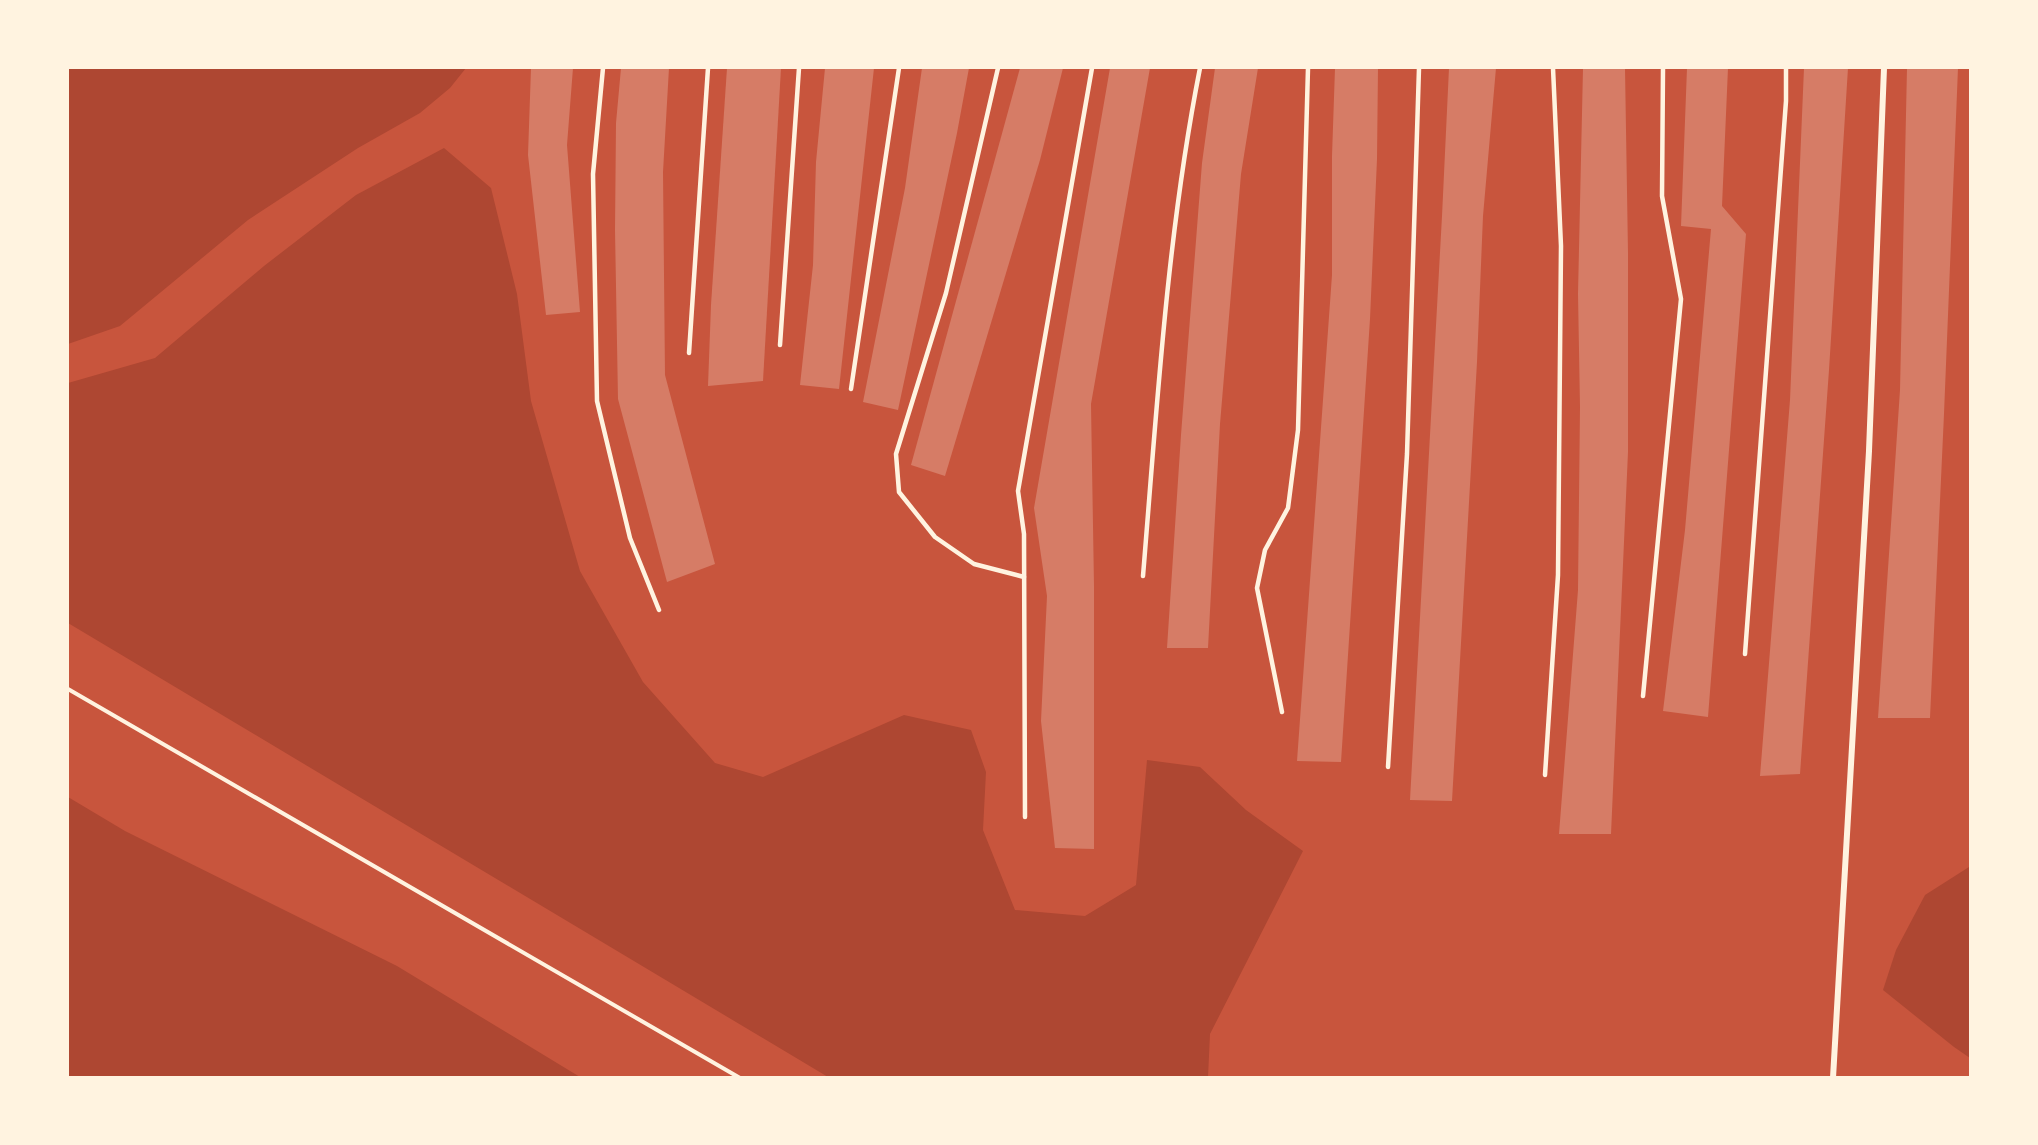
<svg xmlns="http://www.w3.org/2000/svg" width="2038" height="1145" viewBox="0 0 2038 1145" font-family="Montserrat,sans-serif">
	<rect width="100%" height="100%" fill="#c8553d"/>
	<g fill="#ae4732">
		<polygon points="68,68 466,68 450,88 420,113 358,148 248,220 120,326 68,344"/>
		<polygon points="444,148 491,188 517,294 531,401 580,571 643,682 715,763 763,777 904,715 971,730 986,772 983,830 1015,910 1085,916 1136,885 1147,760 1200,767 1246,810 1303,851 1210,1034 1208,1077 828,1077 68,623 68,383 155,358 264,266 356,195"/>
		<polygon points="68,797 125,831 397,966 580,1077 68,1077"/>
		<polygon points="1969,867 1970,867 1970,1058 1954,1047 1883,990 1896,950 1925,895"/>
	</g>
	<g fill="#d67c66">
		<polygon points="531,68 573,68 567,145 580,312 546,315 528,155"/>
		<polygon points="621,68 669,68 663,172 665,375 715,564 667,582 618,399 615,230 616,123"/>
		<polygon points="727,68 781,68 763,381 708,386 711,305"/>
		<polygon points="825,68 874,68 839,389 800,385 813,265 816,162"/>
		<polygon points="922,68 969,68 957,133 898,410 863,402 905,188"/>
		<polygon points="1020,68 1063,68 1040,160 945,476 911,465"/>
		<polygon points="1110,68 1150,68 1091,404 1094,586 1094,849 1055,848 1041,721 1047,596 1034,508"/>
		<polygon points="1215,68 1258,68 1241,174 1220,424 1208,648 1167,648 1181,435 1202,163"/>
		<polygon points="1335,68 1378,68 1377,159 1370,319 1341,762 1297,761 1332,275 1332,156"/>
		<polygon points="1449,68 1496,68 1483,216 1477,362 1452,801 1410,800 1442,216"/>
		<polygon points="1583,68 1625,68 1628,253 1628,452 1611,834 1559,834 1578,590 1580,407 1578,294"/>
		<polygon points="1687,68 1728,68 1722,206 1746,234 1708,717 1663,711 1685,530 1711,229 1681,226"/>
		<polygon points="1804,68 1848,68 1829,370 1800,774 1760,776 1790,400"/>
		<polygon points="1907,68 1958,68 1944,414 1930,718 1878,718 1900,390"/>
	</g>
	<g fill="none" stroke-linecap="round" stroke-linejoin="round">
		<polyline stroke="#fff3e0" stroke-width="4" points="68,689 740,1078"/>
		<g stroke="#fff3e0" stroke-width="4.5">
			<polyline points="603,68 593,174 597,401 630,538 659,610"/>
			<polyline points="998,68 946,293 896,454 899,492 935,537 974,564 1024,577"/>
			<polyline points="780,345 799,68"/>
			<polyline points="689,353 708,68"/>
			<polyline points="851,389 899,68"/>
			<path d="M 1143,576 C 1157,407 1167,235 1200,68"/>
			<polyline points="1745,654 1786,101 1786,68"/>
			<polyline points="1643,696 1681,299 1662,196 1663,68"/>
			<polyline points="1282,712 1257,588 1265,550 1288,508 1298,430 1308,68"/>
			<polyline points="1388,767 1407,454 1419,68"/>
			<polyline points="1545,775 1558,575 1561,246 1553,68"/>
			<polyline points="1025,817 1024,534 1018,491 1092,68"/>
		</g>
		<polyline stroke="#fff3e0" stroke-width="6" points="1833,1078 1869,451 1884,68"/>
	</g>
	<rect width="2038" height="1145" fill="none" stroke="#fff3e0" stroke-width="138"/>
</svg>
